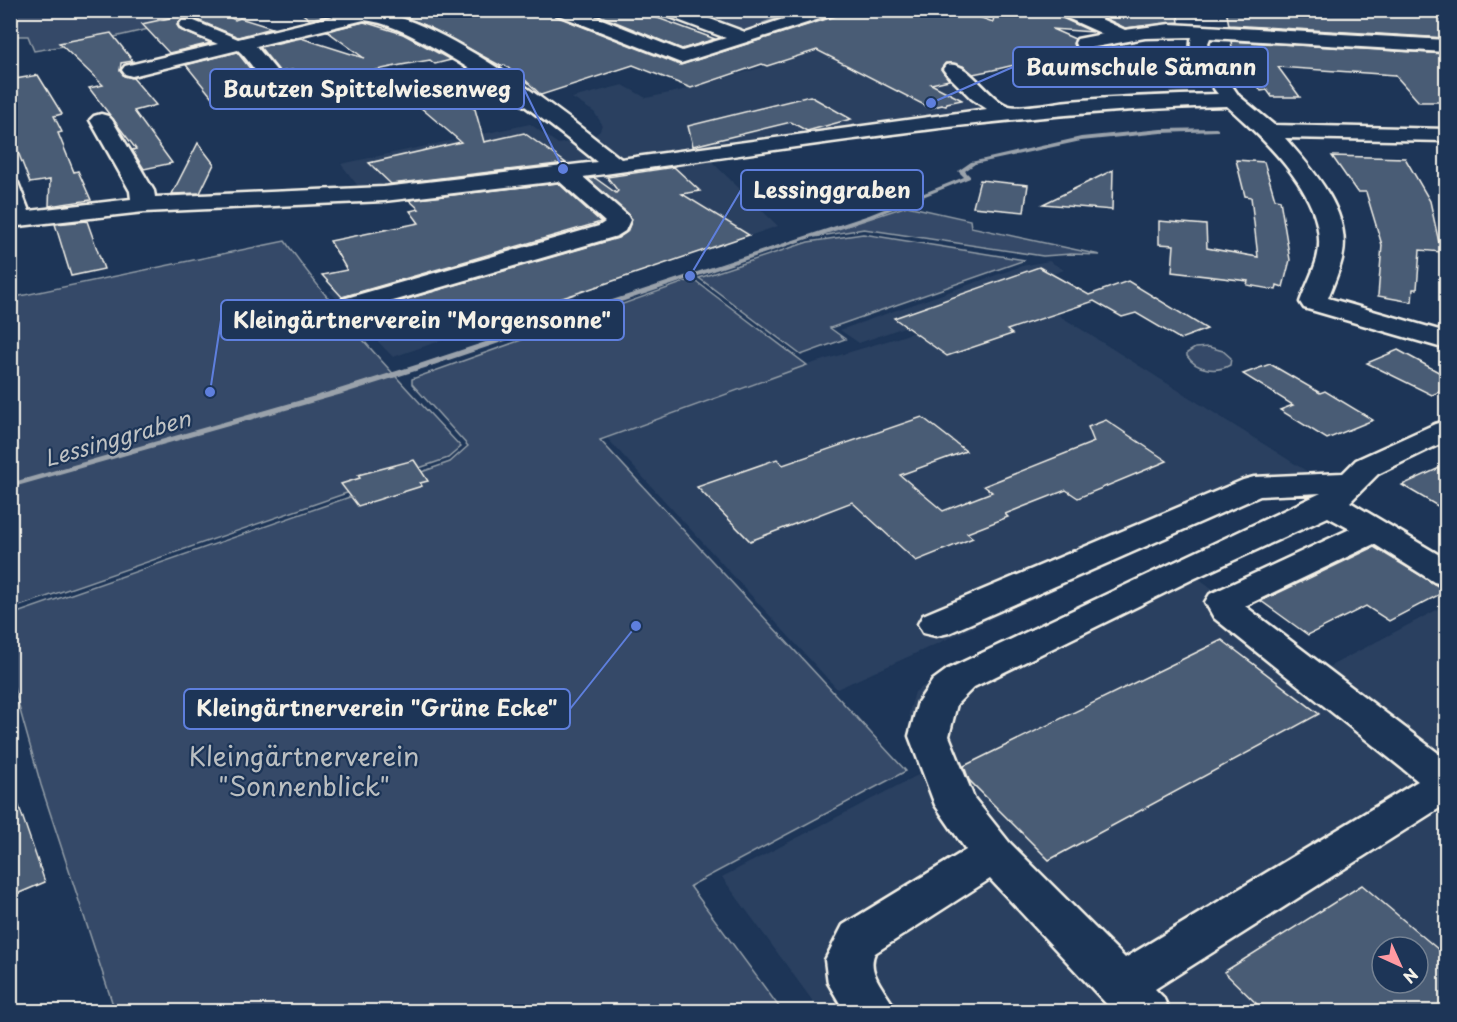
<svg xmlns="http://www.w3.org/2000/svg" width="1457" height="1022" viewBox="0 0 1457 1022" font-family="'Playpen Sans',sans-serif">
	<rect width="100%" height="100%" fill="#1d3557"/>
	<filter id="ink" filterUnits="userSpaceOnUse"><feTurbulence type="fractalNoise" baseFrequency=".0167" numOctaves="2"/><feDisplacementMap in="SourceGraphic" scale="12" xChannelSelector="R" yChannelSelector="G"/><feConvolveMatrix kernelMatrix="1 2 1 2 8 2 1 2 1" color-interpolation-filters="sRGB"/></filter>
	<g filter="url(#ink)">
		<g fill="#2a4060" fill-rule="evenodd">
			<polygon points="946,15 1010,65 975,74 1012,111 364,194 341,164 530,124 558,144 594,136 600,131 602,124 594,112 572,98 623,85 646,98 679,91"/>
			<polygon points="711,161 778,226 393,357 329,291 596,217 556,178"/>
			<polygon points="1049,261 1064,270 859,343 840,330 1022,266"/>
			<polygon points="1025,294 1311,474 837,689 607,438 807,365 900,337"/>
			<path d="M 1181,565 L 1321,671 L 1446,605 L 1446,1011 L 820,1011 L 722,877 L 920,774 L 909,713 L 915,692 L 932,680 ZM 1382,947 L 1418,947 L 1418,983 L 1382,983 Z"/>
		</g>
		<g fill="#354a67" stroke="#949ea8" stroke-width="1.5">
			<polygon points="11,11 225,11 106,39 34,51 28,36 11,36"/>
			<polygon points="675,11 798,11 763,23 764,28 739,33"/>
			<polygon points="907,206 970,220 971,227 1100,255 1071,254 1043,256 864,229 814,237"/>
			<polygon points="863,234 1025,260 830,328 845,339 801,355 699,278 808,242"/>
			<path d="M 285,241 C 337,316 399,380 461,447 L 448,458 L 11,609 L 10,298 Z"/>
			<polygon points="693,279 807,365 600,440 906,771 690,886 782,1011 115,1011 41,785 11,678 11,615 450,462 468,446 412,384 412,379"/>
			<path d="M 1209,347 L 1223,351 L 1231,358 L 1230,365 C 1216,373 1196,370 1187,356 L 1187,353 L 1195,348 Z"/>
		</g>
		<g fill="none" stroke-linecap="round" stroke-linejoin="round">
			<polygon fill="#9aa2ab" fill-rule="evenodd" points="1216,128 1218,129 1218,131 1161,133 1081,141 975,164 965,171 970,176 970,178 873,217 425,368 342,394 10,488 10,483 336,390 419,364 869,215 964,177 958,171 971,162 1081,137 1161,129"/>
		</g>
		<g fill="#485b74" stroke="#f4f1e8" stroke-width="1.5" fill-rule="evenodd">
			<polygon points="206,10 216,10 235,20 240,18 272,28 238,37 195,19 182,19 177,25 180,30 211,43 169,53 142,24"/>
			<polygon points="298,10 348,10 310,20"/>
			<polygon points="378,10 551,10 555,16 680,65 836,16 843,10 959,10 993,22 995,10 1059,10 1062,18 1093,32 1052,29 1075,39 1073,44 1079,50 993,70 973,74 963,66 946,63 941,69 949,80 931,84 962,100 947,103 946,106 942,105 930,108 817,50 767,66 762,64 691,88 633,65 541,95 518,73 515,74 505,65 501,66 425,25 391,12"/>
			<polygon points="586,10 636,10 715,39 682,49"/>
			<polygon points="1088,10 1177,10 1179,22 1125,28"/>
			<polygon points="1226,10 1446,10 1446,38 1229,25"/>
			<polygon points="364,22 403,34 451,60 435,64 430,60 401,65 310,84 293,70 280,72 260,47 301,38 364,58 327,31"/>
			<polygon points="111,33 133,61 121,63 120,71 124,76 133,78 156,105 134,111 172,163 144,169 132,150 136,149 89,88 103,85 59,43"/>
			<polygon points="1231,41 1446,54 1446,102 1419,102 1395,75 1278,67 1300,97 1272,97 1267,90 1261,91 1238,54 1233,54"/>
			<polygon points="237,52 256,76 243,78 257,91 215,101 186,65"/>
			<polygon points="38,75 62,114 54,116 62,132 58,133 74,172 78,171 91,200 49,206 50,180 30,183 10,131 10,80"/>
			<polygon points="810,96 851,119 807,131 791,122 693,146 688,126"/>
			<polygon points="457,99 475,109 484,142 524,133 566,163 391,184 369,163 461,142 420,107"/>
			<polygon points="198,143 214,164 200,193 172,194"/>
			<polygon points="1332,156 1405,158 1430,201 1441,252 1420,250 1417,289 1413,289 1412,302 1378,296 1382,245 1366,192 1357,192"/>
			<polygon points="1236,160 1264,162 1275,199 1280,200 1290,260 1283,287 1277,285 1276,290 1247,285 1248,281 1172,272 1174,245 1159,244 1159,221 1206,225 1207,248 1258,257 1251,197 1245,196"/>
			<polygon points="674,167 700,191 682,194 749,235 474,328 444,304 384,321 373,309 618,238 627,232 632,219 588,179 595,178 616,193 618,191 607,177"/>
			<polygon points="1113,170 1112,210 1043,204"/>
			<polygon points="980,180 1028,185 1024,212 973,207"/>
			<polygon points="558,183 601,222 342,297 322,275 347,270 330,241 419,223 410,211 419,209 409,200"/>
			<polygon points="87,221 104,269 71,276 55,224"/>
			<polygon points="1039,267 1089,295 1128,281 1207,329 1180,339 1136,313 1122,317 1094,301 1007,330 1012,334 947,356 894,318"/>
			<polygon points="1398,350 1446,376 1446,389 1432,395 1367,363"/>
			<polygon points="1270,364 1320,393 1325,391 1373,420 1327,439 1280,410 1293,405 1243,374"/>
			<polygon points="922,417 966,451 900,475 943,511 992,492 984,486 1094,442 1088,427 1106,420 1167,461 1078,498 1066,490 1005,514 1008,517 967,533 973,538 916,561 852,502 750,541 697,487 777,459 783,465"/>
			<polygon points="414,460 428,481 420,483 422,486 358,506 341,484 360,478 358,475"/>
			<polygon points="1446,465 1446,511 1402,485"/>
			<polygon points="1374,547 1446,591 1389,621 1366,606 1308,635 1261,601"/>
			<polygon points="1222,640 1319,714 1049,860 969,780 964,766"/>
			<polygon points="10,792 14,792 45,882 10,897"/>
			<path d="M 1362,885 L 1446,956 L 1446,1011 L 1264,1011 L 1224,972 ZM 1382,947 L 1418,947 L 1418,983 L 1382,983 Z"/>
		</g>
		<g fill="none" stroke-linecap="round" stroke-linejoin="round">
			<defs>
				<g id="minor">
					<path d="M 360,10 C 434,10 563,113 621,159 L 987,109 L 972,99 L 946,73 L 943,69 L 946,65 C 968,59 987,99 1009,106 C 1019,109 1057,102 1069,101 C 1119,97 1168,95 1218,94 C 1207,79 1185,56 1192,37 L 1145,38 L 1084,49 L 1077,47 L 1075,43 L 1077,39 L 1103,34 L 1063,16 L 1061,10 L 1081,10 L 1125,30 L 1170,24 L 1446,40 L 1446,52 L 1210,38 L 1208,43 L 1211,55 L 1239,96 L 1274,125 L 1446,129 L 1446,141 L 1285,138 C 1313,170 1353,213 1342,259 C 1339,272 1333,285 1328,298 L 1446,332 L 1446,349 L 1304,308 L 1300,302 C 1305,288 1313,273 1317,259 C 1332,201 1265,140 1227,106 C 1011,111 797,148 583,177 L 627,215 L 630,220 L 625,231 L 617,236 L 369,308 L 387,331 L 383,337 C 359,343 351,322 339,305 L 343,299 L 599,226 L 605,222 L 559,181 L 384,201 L 144,212 L 10,227 L 10,181 L 18,183 L 29,211 L 131,199 L 130,191 L 90,120 L 94,116 L 101,114 L 108,116 L 112,120 L 154,191 L 155,197 L 384,187 L 597,162 C 547,121 496,83 440,51 C 416,38 392,23 364,20 L 256,46 L 289,86 L 286,90 C 281,91 276,93 271,90 C 261,82 251,61 238,50 L 132,76 L 125,74 L 122,70 L 125,66 L 218,44 L 182,29 L 179,25 L 182,21 L 194,21 L 238,39 Z"/>
					<polygon points="553,10 579,10 682,51 726,38 662,14 659,10 686,10 745,32 810,10 838,10 835,14 681,63 556,14"/>
					<path d="M 1446,421 L 1446,441 L 1378,474 L 1350,502 L 1446,559 L 1446,585 L 1434,582 L 1374,544 L 1245,606 L 1446,759 L 1446,804 L 1155,989 L 1163,997 L 1170,1012 L 1114,1012 L 990,879 L 875,953 C 865,973 888,993 897,1012 L 845,1012 L 828,983 L 825,960 L 843,925 L 966,850 L 935,805 L 909,736 L 918,702 L 933,680 L 948,669 L 1321,493 L 1260,496 L 949,633 L 936,636 L 923,633 L 918,624 L 923,615 L 1243,480 L 1254,477 L 1343,473 L 1356,460 L 1435,424 ZM 1328,517 L 1350,529 L 1210,594 L 1205,602 L 1214,618 L 1418,781 L 1125,958 L 1009,842 L 974,798 L 949,736 L 957,704 L 974,687 L 1193,579 Z"/>
				</g>
			</defs>
			<use href="#minor" stroke="#f4f1e8" stroke-width="5"/>
			<use href="#minor" fill="#1d3557" fill-rule="evenodd"/>
		</g>
	</g>
	<g text-anchor="middle" dominant-baseline="central" stroke-width="4.5" stroke-linejoin="round" paint-order="stroke">
		<g font-size="22" font-style="italic" fill="#c0c3c4" stroke="#1d3557">
			<text transform="translate(117 437) rotate(-16)">Lessinggraben</text>
		</g>
		<g font-size="26" fill="#bbbfc1" stroke="#1d3557">
			<text x="304" y="755">Kleingärtnerverein<tspan x="304" dy="30">"Sonnenblick"</tspan></text>
		</g>
	</g>
	<path fill="none" stroke="#5e7fdd" stroke-width="2" d="M931 103L1013 67M563 169L524 89M690 276L741 190M210 392L221 320M636 626L570 709"/>
	<g fill="#5e7fdd" stroke="#1d3557" stroke-width="2">
		<circle cx="931" cy="103" r="6"/>
		<circle cx="563" cy="169" r="6"/>
		<circle cx="690" cy="276" r="6"/>
		<circle cx="210" cy="392" r="6"/>
		<circle cx="636" cy="626" r="6"/>
	</g>
	<g fill="#1d3557" stroke="#5e7fdd" stroke-width="2">
		<rect x="1013" y="47" width="255" height="40" rx="6"/>
		<rect x="210" y="69" width="314" height="40" rx="6"/>
		<rect x="741" y="170" width="182" height="40" rx="6"/>
		<rect x="221" y="300" width="403" height="40" rx="6"/>
		<rect x="184" y="689" width="386" height="40" rx="6"/>
	</g>
	<g font-size="22" text-anchor="middle" font-weight="bold" fill="#f4f1e8">
		<text x="1141" y="75">Baumschule Sämann</text>
		<text x="367" y="97">Bautzen Spittelwiesenweg</text>
		<text x="832" y="198">Lessinggraben</text>
		<text x="422" y="328">Kleingärtnerverein "Morgensonne"</text>
		<text x="377" y="716">Kleingärtnerverein "Grüne Ecke"</text>
	</g>
	<rect width="1457" height="1022" fill="none" stroke="#1d3557" stroke-width="36"/>
	<rect x="18" y="18" width="1421" height="986" fill="none" stroke="#f4f1e8" stroke-width="2" filter="url(#ink)"/>
	<g transform="translate(1400 965) rotate(135)"><circle r="28" fill="#1d3557" stroke="#738091" stroke-width="1.5"/>
	<path d="M0-4.5L10 22L0 15L-10 22Z" fill="#ff9aa2"/>
	<text y="-9" font-size="16" font-weight="bold" text-anchor="middle" fill="#f4f1e8">N</text>
	</g>
</svg>
